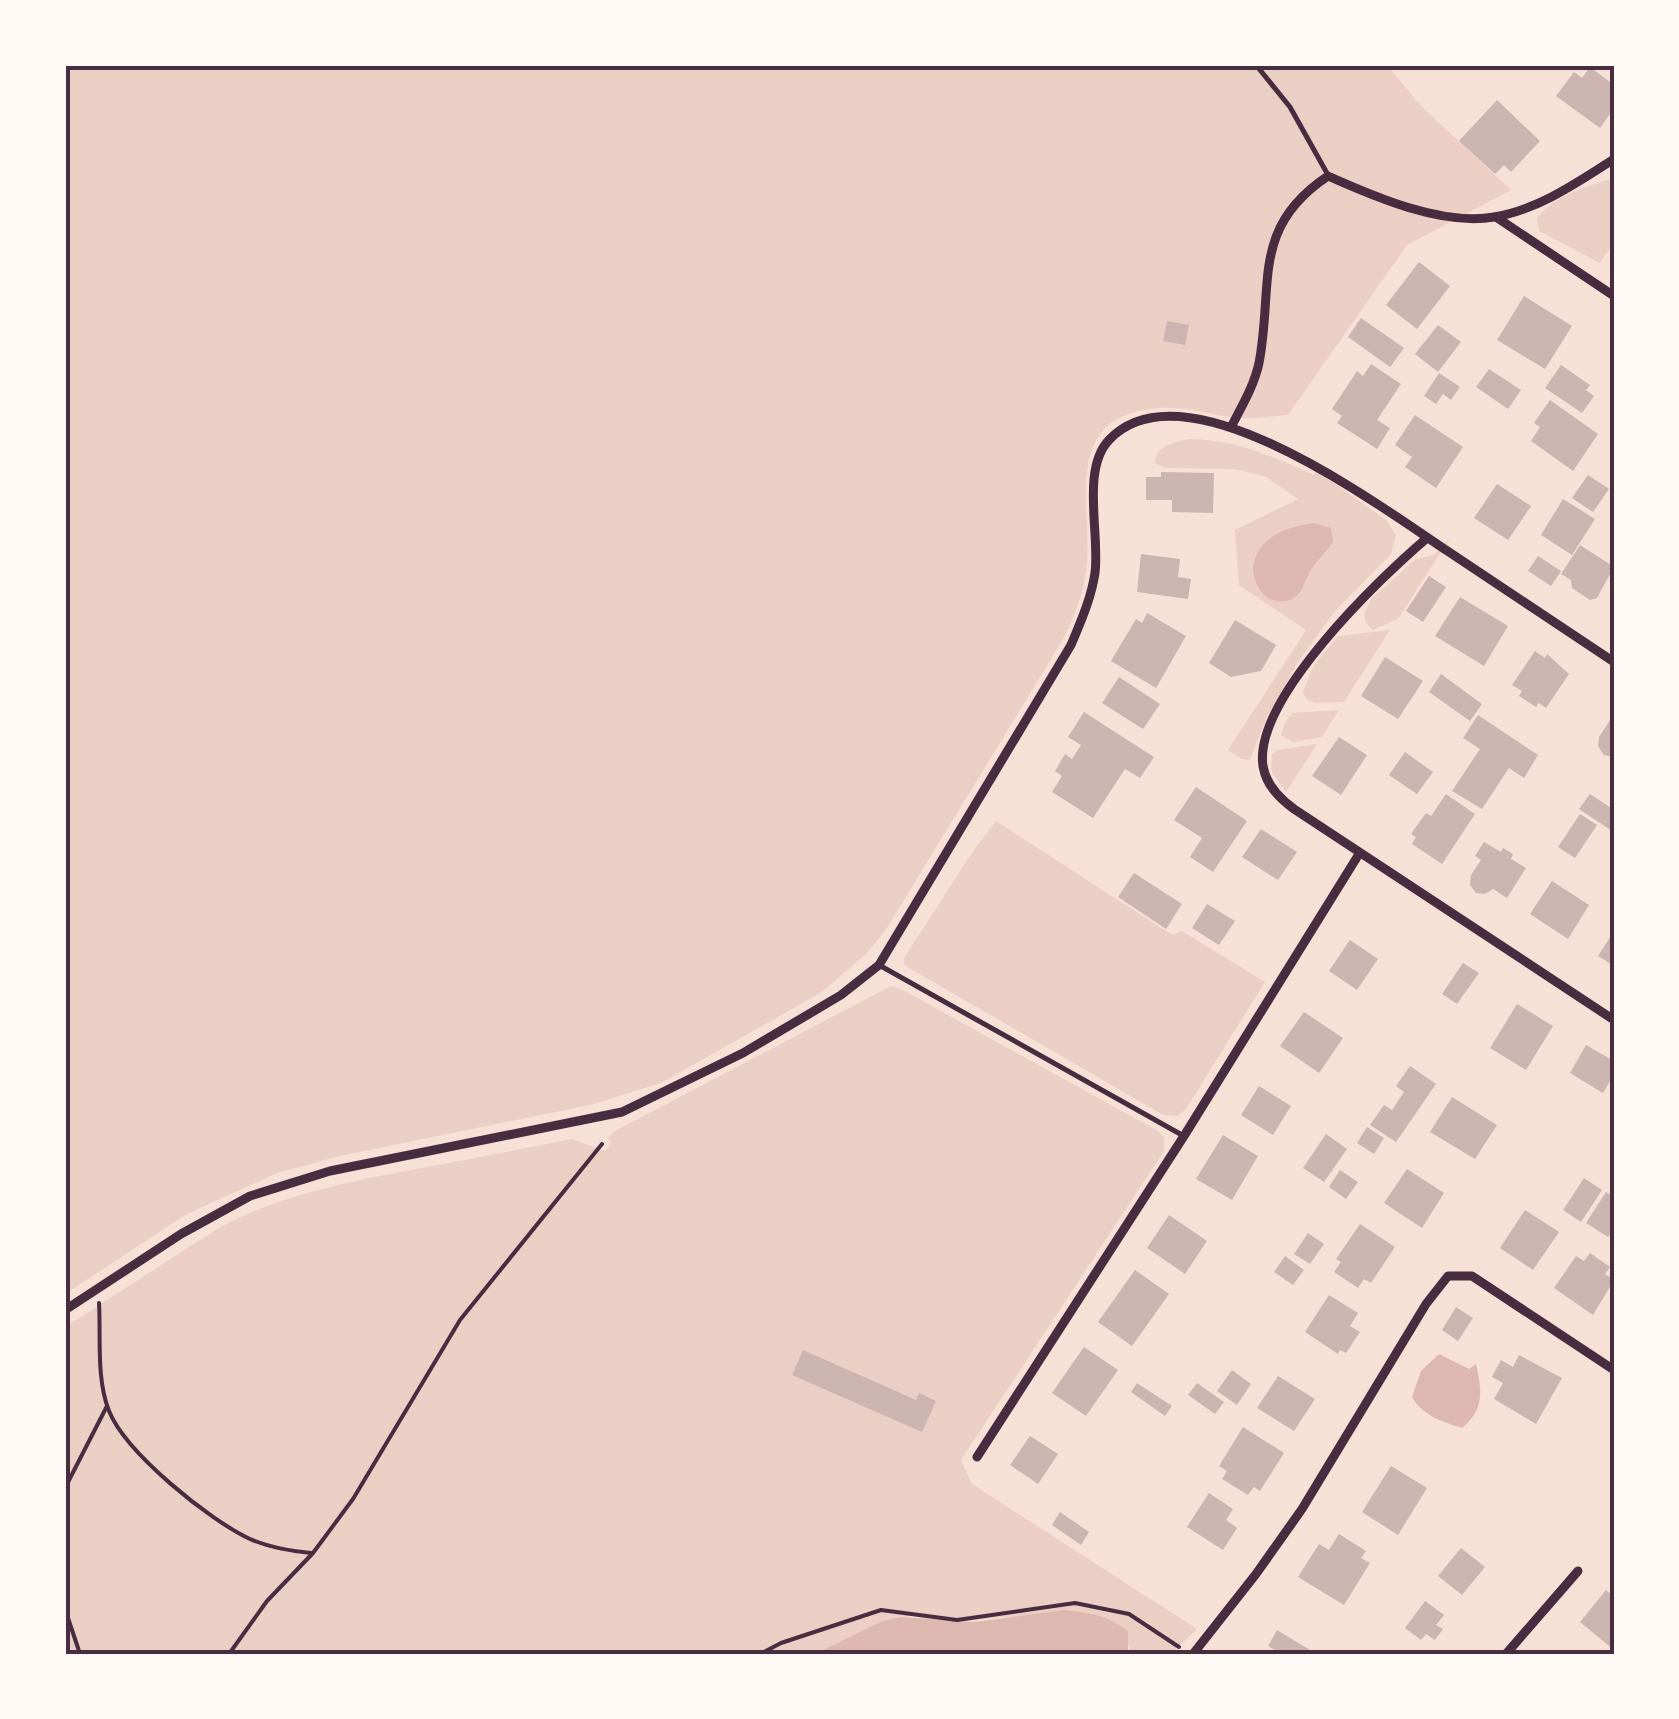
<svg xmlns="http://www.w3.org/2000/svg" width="1679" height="1719" viewBox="0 0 1679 1719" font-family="Lora,serif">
	<rect width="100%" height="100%" fill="#f7e1d7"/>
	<g fill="#ebcfc5">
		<path d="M 65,65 L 1387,65 L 1422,107 L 1511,190 L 1407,245 L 1288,415 C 1273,416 1257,419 1242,418 C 1210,417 1188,404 1151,409 C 1064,419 1091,502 1087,563 C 1085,589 1076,613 1065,636 L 887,928 L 867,953 L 822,992 L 661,1083 L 590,1105 L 340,1156 L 277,1173 L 187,1214 L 65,1294 Z"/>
		<path d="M 1614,178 L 1614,242 L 1600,263 L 1539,231 L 1537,218 C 1553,196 1588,186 1614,178 Z"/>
		<path d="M 1190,439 C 1237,440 1272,456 1314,475 L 1317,471 L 1386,520 L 1396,535 L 1391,554 L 1336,610 L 1298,662 L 1266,719 L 1250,760 L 1241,759 L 1228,750 L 1306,630 L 1239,585 L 1235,530 L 1298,499 L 1266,477 L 1236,469 L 1165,468 L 1155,463 C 1156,445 1175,442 1190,439 Z"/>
		<polygon points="1450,538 1398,619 1373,630 1366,623 1364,614 1371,599 1416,559 1434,555"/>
		<polygon points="1390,630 1344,702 1315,703 1307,700 1303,692 1314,665 1338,636"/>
		<polygon points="1339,710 1322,737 1293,742 1281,735 1285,723 1292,713"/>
		<polygon points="1317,744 1286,792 1271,771 1272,755 1277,750"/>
		<polygon points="996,821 1172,935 1182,931 1265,982 1186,1109 1178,1116 1163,1115 904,965 904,958 973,851"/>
		<path d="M 891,986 L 903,990 L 1158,1131 L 1164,1137 L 1164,1151 L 961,1460 L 972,1484 L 1197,1629 L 1171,1654 L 1128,1654 L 1130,1646 L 1005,1617 L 955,1623 L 920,1616 L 901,1617 L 882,1621 L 815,1654 L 65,1654 L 65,1327 L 214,1231 C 275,1196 343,1183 411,1170 C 464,1160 518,1150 571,1139 L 605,1151 L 611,1144 L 608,1138 L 613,1132 Z"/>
	</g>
	<g fill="#dcb8b0">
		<path d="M 1314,523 L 1331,528 L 1333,542 C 1326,553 1315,562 1309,573 C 1304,583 1302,594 1292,599 C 1255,617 1219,535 1314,523 Z"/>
		<path d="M 1439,1354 L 1469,1369 L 1476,1364 C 1482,1391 1485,1409 1462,1428 C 1443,1422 1423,1416 1412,1397 L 1421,1371 Z"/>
		<path d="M 1064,1610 C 1089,1613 1108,1615 1128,1631 L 1128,1654 L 815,1654 L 882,1621 L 901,1617 L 974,1622 Z"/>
	</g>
	<g fill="#ccb4b1">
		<polygon points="1590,67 1614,85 1614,108 1600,128 1556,96 1574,72 1582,78"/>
		<polygon points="1497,100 1540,141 1511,172 1504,165 1495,174 1459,141"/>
		<polygon points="1419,262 1450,286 1417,329 1386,305"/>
		<polygon points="1524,296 1572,326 1545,369 1497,340"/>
		<polygon points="1361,318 1404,348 1390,367 1348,337"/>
		<polygon points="1167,321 1189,325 1185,345 1163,341"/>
		<polygon points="1438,325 1461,342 1438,372 1415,354"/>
		<polygon points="1371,364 1401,384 1377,420 1390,428 1377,449 1337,423 1342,416 1332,409 1357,371 1363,376"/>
		<polygon points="1561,365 1590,385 1586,390 1594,396 1582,413 1545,388"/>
		<polygon points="1489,369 1521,390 1508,409 1476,387"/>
		<polygon points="1439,373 1460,387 1451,400 1443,394 1436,404 1424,396"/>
		<polygon points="1550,400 1598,434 1573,471 1531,441 1540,427 1534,423"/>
		<polygon points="1415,415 1463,447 1436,488 1405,467 1412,457 1395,445"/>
		<polygon points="1161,472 1214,473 1213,513 1172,512 1172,500 1146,500 1146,477 1161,477"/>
		<polygon points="1588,475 1609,489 1593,512 1572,498"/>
		<polygon points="1497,484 1531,506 1508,540 1474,518"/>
		<polygon points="1563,499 1595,519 1572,555 1541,535"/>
		<polygon points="1580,545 1614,567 1597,598 1590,600 1572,588 1571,580 1561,574"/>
		<polygon points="1141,554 1180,559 1178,577 1191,579 1188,599 1137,592"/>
		<polygon points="1538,556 1561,571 1551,586 1528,571"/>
		<polygon points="1429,576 1446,587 1423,622 1406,611"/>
		<polygon points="1460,597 1508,626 1484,666 1435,636"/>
		<polygon points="1147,613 1186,636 1156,688 1111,661 1136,619 1142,623"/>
		<polygon points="1235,620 1276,645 1261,671 1231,677 1209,663"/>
		<polygon points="1535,651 1545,658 1547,654 1569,674 1546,708 1539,703 1536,707 1519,696 1522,691 1512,685"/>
		<polygon points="1385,657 1423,681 1398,719 1361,696"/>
		<polygon points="1441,674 1482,704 1470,721 1429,692"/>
		<polygon points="1119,677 1160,704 1143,729 1102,703"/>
		<polygon points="1084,712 1154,757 1140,778 1125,769 1093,818 1052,792 1062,776 1055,771 1065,754 1072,759 1081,745 1068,737"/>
		<polygon points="1614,714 1614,757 1604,755 1598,746 1599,737"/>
		<polygon points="1478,715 1538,755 1524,778 1509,768 1482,809 1452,791 1480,749 1463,738"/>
		<polygon points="1339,737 1367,755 1341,795 1312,776"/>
		<polygon points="1405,752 1433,772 1417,794 1389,775"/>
		<polygon points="1196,787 1247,821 1213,872 1190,857 1202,838 1174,820"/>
		<polygon points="1446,794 1475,814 1442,864 1412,844 1416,837 1411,834 1426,813 1431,816"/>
		<polygon points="1590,794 1614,810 1612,831 1579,809"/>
		<polygon points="1580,814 1597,825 1575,858 1558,847"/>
		<polygon points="1261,829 1297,852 1278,880 1242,857"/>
		<polygon points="1484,842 1501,852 1503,848 1513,854 1511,859 1526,868 1507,898 1493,889 1485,894 1476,893 1470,885 1471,875 1481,860 1475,856"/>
		<polygon points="1134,873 1182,904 1166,929 1118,897"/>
		<polygon points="1552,881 1589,905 1568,939 1530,914"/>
		<polygon points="1207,904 1235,921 1219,945 1192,928"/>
		<polygon points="1614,931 1614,966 1598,956"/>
		<polygon points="1350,940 1378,959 1357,990 1329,971"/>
		<polygon points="1463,963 1479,973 1457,1004 1442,994"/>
		<polygon points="1517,1004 1553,1026 1526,1070 1490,1048"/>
		<polygon points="1304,1012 1343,1038 1319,1073 1280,1046"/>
		<polygon points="1586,1045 1614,1061 1614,1074 1603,1093 1570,1073"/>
		<polygon points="1410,1066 1436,1084 1396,1142 1370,1125 1384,1105 1392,1110 1404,1092 1396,1086"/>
		<polygon points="1259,1086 1291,1106 1273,1135 1241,1115"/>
		<polygon points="1452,1097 1497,1125 1475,1159 1430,1132"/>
		<polygon points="1367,1127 1384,1138 1374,1154 1357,1143"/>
		<polygon points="1326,1134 1347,1149 1324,1182 1303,1168"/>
		<polygon points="1223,1135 1258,1156 1232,1200 1196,1179"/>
		<polygon points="1407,1169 1444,1193 1422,1228 1384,1203"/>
		<polygon points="1340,1170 1358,1182 1346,1199 1329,1187"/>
		<polygon points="1584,1178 1602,1190 1581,1222 1563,1210"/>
		<polygon points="1606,1192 1614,1197 1614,1229 1608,1237 1586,1223"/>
		<polygon points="1525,1210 1559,1232 1533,1270 1500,1248"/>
		<polygon points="1169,1215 1207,1241 1185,1274 1147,1248"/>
		<polygon points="1360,1224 1395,1247 1371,1283 1364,1279 1358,1288 1334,1272 1341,1262 1336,1259"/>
		<polygon points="1308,1233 1324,1244 1310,1264 1294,1254"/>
		<polygon points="1590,1253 1610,1267 1605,1274 1614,1280 1593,1315 1554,1288 1576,1256 1584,1261"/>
		<polygon points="1285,1256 1304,1270 1293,1285 1274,1272"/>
		<polygon points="1135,1270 1169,1294 1132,1346 1098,1322"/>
		<polygon points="1329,1295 1358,1313 1350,1326 1360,1332 1346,1353 1340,1350 1338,1354 1305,1332"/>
		<polygon points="1456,1307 1473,1318 1458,1341 1442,1330"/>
		<polygon points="1084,1347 1118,1370 1086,1416 1052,1393"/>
		<polygon points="803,1350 916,1400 919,1393 936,1401 922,1432 792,1375"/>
		<polygon points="1519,1355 1562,1378 1536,1424 1494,1399 1503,1383 1492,1377 1501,1360 1513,1367"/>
		<polygon points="1232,1370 1251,1384 1237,1405 1217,1391"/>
		<polygon points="1278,1376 1315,1399 1294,1431 1257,1408"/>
		<polygon points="1137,1383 1172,1406 1165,1416 1131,1392"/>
		<polygon points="1197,1383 1224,1402 1215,1414 1188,1395"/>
		<polygon points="1243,1427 1284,1453 1260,1491 1254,1487 1248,1495 1222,1479 1227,1471 1219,1466"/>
		<polygon points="1030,1436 1058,1454 1038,1484 1010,1465"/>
		<polygon points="1391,1466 1427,1488 1398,1535 1362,1512"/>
		<polygon points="1209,1493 1233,1509 1226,1520 1237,1528 1223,1550 1187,1527"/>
		<polygon points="1060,1512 1089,1532 1081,1545 1052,1525"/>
		<polygon points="1339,1534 1366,1551 1361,1558 1370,1563 1344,1605 1298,1577 1319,1544 1329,1550"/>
		<polygon points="1461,1548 1485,1567 1462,1595 1438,1576"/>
		<polygon points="1606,1590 1614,1597 1614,1650 1580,1622"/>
		<polygon points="1425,1601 1444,1615 1436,1625 1443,1629 1435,1640 1426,1634 1421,1640 1405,1628"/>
		<polygon points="1277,1630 1310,1650 1307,1654 1282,1654 1268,1646"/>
	</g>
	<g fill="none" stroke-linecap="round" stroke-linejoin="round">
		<g stroke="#4a2c40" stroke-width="4">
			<path d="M 99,1303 C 101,1337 96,1378 109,1411 C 126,1453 209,1520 250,1539 C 270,1548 290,1551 311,1553"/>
			<polyline points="65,1488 107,1406"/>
			<polyline points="65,1609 80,1654"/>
			<polyline points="229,1654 267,1601 313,1553 353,1499 460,1320 602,1144"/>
			<polyline points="760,1654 781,1643 881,1610 957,1620 1075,1603 1129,1614 1179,1647"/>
		</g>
		<g stroke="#4a2c40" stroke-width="5">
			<polyline points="1256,65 1290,107 1328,175"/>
			<polyline points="879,965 1182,1135"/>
		</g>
		<g stroke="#4a2c40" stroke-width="9">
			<polyline points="1496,217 1614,296"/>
			<path d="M 1231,427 C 1242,406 1254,386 1259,363 C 1274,285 1250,228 1328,176 C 1375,197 1442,226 1494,217 C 1538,210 1578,182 1614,159"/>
			<path d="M 1427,538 C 1380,578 1253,699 1263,766 C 1266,785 1279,798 1294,809 L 1614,1020"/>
			<path d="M 65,1310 L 181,1234 L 250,1196 L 330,1171 L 622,1112 L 743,1053 L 841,995 L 879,965 L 1071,645 C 1081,621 1091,599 1095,573 C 1100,535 1081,469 1109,440 C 1185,359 1382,508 1449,552 C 1504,589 1559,625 1614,662"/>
			<polyline points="977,1457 1184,1136 1359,854"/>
			<polyline points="1193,1654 1256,1574 1302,1509 1426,1304 1448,1276 1472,1276 1614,1370"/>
			<polyline points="1506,1654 1578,1571"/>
		</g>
	</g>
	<rect width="1679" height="1719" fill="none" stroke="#fffaf5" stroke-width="135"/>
	<rect x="68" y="68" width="1544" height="1584" fill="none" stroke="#4a2c40" stroke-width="4"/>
</svg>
